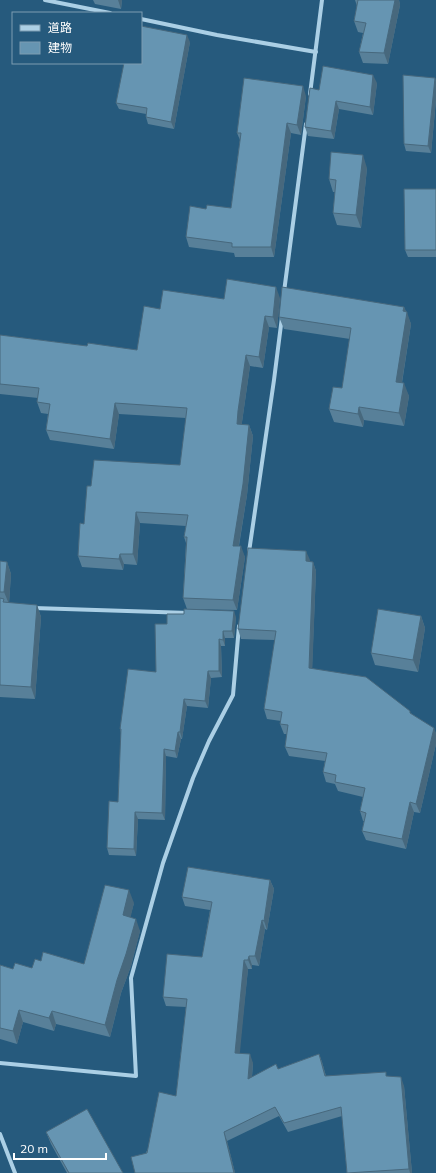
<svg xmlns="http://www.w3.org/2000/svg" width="436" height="1173" viewBox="0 0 436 1173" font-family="Mulish,'Noto Sans JP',sans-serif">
	<rect width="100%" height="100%" fill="#265a7d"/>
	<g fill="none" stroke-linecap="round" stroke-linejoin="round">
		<g stroke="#abcfe5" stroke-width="4">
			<polyline points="45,0 110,13"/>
			<polyline points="141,19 217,35 316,52"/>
			<polyline points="310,94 322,0"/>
			<polyline points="284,292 306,124"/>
			<polyline points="249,552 274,380 282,317"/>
			<polyline points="34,608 189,613"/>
			<polyline points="0,1063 136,1076 131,978 163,863 193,778 209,741 233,695 239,626"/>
			<polyline points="0,1134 15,1173"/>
		</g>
	</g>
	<g fill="#588099">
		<polygon points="93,0 122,0 121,9 95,4"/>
		<polygon points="355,0 399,0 400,5 388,64 363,63 359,52 363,33 358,32 354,21 357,6"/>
		<polygon points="190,42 174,129 148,124 146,117 146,114 119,109 116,103"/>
		<polygon points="435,78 436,81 436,100 431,153 406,151 404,144"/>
		<polygon points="377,83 373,115 339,109 334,139 308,136 305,127 319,90"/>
		<polygon points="306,96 301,135 291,133 274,257 235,257 234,253 189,247 186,237 206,209 231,208 240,140 237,133"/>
		<polygon points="367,168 361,228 337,225 333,213 335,192 333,192 329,179"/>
		<polygon points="436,189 436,257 408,257 405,250"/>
		<polygon points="280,298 277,328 269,327 263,368 250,366 242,422 242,424 249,425 253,436 247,495 239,546 245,557 237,610 187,609 183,598 186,543 184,537 186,526 140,523 137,565 124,564 123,570 82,567 78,556 91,486 180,465 186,418 119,414 114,449 50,440 46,430 48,414 41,413 37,402 38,398 0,394 0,335 87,346 137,350 160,309 224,299"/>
		<polygon points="404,307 411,324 402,383 409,396 404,426 364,420 363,427 334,422 329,409 342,388 350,339 284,329 279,317"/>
		<polygon points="306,551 309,562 313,562 316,571 312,668 412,714 436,733 436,744 420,813 414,812 406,849 366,840 362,831 364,821 363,821 360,811 363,797 338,791 335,784 326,782 323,772 325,761 289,756 285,747 287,734 284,734 280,724 281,721 267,719 264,709 275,640 241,639 238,629"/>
		<polygon points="0,561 7,562 11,574 9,603 37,605 41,617 35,699 0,697"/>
		<polygon points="421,616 425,628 418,672 375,665 371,653"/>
		<polygon points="236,617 234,638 225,638 225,646 221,646 222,677 211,678 208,708 187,706 182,739 181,739 177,758 166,756 165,820 138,819 136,856 109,855 107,848 118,802 121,733 120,729 156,672 167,624"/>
		<polygon points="270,880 274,889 267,930 265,929 259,966 252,965 252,969 248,969 239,1053 253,1063 252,1077 278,1069 319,1054 322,1062 326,1076 388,1076 404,1086 412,1173 347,1173 342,1116 288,1132 279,1116 227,1141 235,1173 135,1173 176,1096 186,1007 166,1006 163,997 202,957 210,910 185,906 182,897"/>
		<polygon points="134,903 130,917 140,931 131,966 121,993 110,1037 56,1024 54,1031 23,1022 17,1044 0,1039 0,965 13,969 32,968 41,961 84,964"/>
		<polygon points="46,1132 123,1173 67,1173 51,1144"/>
	</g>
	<g fill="#47687d">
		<polygon points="118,0 122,0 121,9"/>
		<polygon points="395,0 399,0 400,5 388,64 384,53"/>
		<polygon points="187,35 190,42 174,129 171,122"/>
		<polygon points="373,75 377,83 373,115 370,107"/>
		<polygon points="435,78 436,81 436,100 431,153 428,146"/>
		<polygon points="303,86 306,96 301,135 297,125"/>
		<polygon points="336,101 339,109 334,139 331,131"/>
		<polygon points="287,123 291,133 274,257 271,247"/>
		<polygon points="363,155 367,168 361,228 356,215"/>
		<polygon points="276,287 280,298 277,328 273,317"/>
		<polygon points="404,307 407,313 407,312 411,324 400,394 396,382 403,311"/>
		<polygon points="265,316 269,327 263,368 259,357"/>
		<polygon points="246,355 250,366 242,422 241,434 237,424 238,411"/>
		<polygon points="404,383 409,396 404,426 399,413"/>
		<polygon points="115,403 119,414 114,449 110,439"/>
		<polygon points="359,407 364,420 363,427 358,414"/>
		<polygon points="249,425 253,436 247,495 237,556 233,546"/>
		<polygon points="136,512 140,523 137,565 133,554"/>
		<polygon points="241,546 245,557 237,610 233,600"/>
		<polygon points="306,551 310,560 309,571 306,561"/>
		<polygon points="120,554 124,564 123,570 119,559"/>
		<polygon points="7,562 11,574 9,604 4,592"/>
		<polygon points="313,562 316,571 312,677 309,668"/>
		<polygon points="37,605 41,617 35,699 31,687"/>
		<polygon points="234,611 236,617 234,638 232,631"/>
		<polygon points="421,616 425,628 418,672 413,660"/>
		<polygon points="223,631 225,638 225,646 223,640"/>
		<polygon points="219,639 221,646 222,677 219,671"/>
		<polygon points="208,671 211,678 208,708 205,701"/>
		<polygon points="184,699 187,706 182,739 180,732"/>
		<polygon points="434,728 436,733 436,744 420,813 416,804"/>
		<polygon points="178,732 181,739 177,758 175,751"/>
		<polygon points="164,749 166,756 165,820 162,813"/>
		<polygon points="410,802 414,812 406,849 402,839"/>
		<polygon points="135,812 138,819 136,856 134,849"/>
		<polygon points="270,880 274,889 267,930 264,921"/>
		<polygon points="129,890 134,903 128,928 123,915"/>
		<polygon points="136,919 140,931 131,966 121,993 110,1037 105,1025 117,980"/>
		<polygon points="262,920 265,929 259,966 255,956"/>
		<polygon points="249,956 252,965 252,969 248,960"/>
		<polygon points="244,960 248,969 239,1062 235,1053"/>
		<polygon points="19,1010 23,1022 17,1044 13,1031"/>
		<polygon points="52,1011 56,1024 54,1031 49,1018"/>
		<polygon points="250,1054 253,1063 251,1088 248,1079"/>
		<polygon points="319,1054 322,1062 328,1085 325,1076"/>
		<polygon points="401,1077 404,1086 412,1173 410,1173 409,1169"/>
		<polygon points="224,1132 227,1141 235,1173 234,1173"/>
	</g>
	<g fill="#6695b2" stroke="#47687d">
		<polygon points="358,0 395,0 384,53 359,52 366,23 354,21"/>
		<polygon points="141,26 187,35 171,122 146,117 147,108 116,103 124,63 141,63"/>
		<polygon points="323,66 373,75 370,107 336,101 331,131 305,127 310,88 319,90"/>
		<polygon points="403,75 435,78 428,146 404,144"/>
		<polygon points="244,78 303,86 297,125 287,123 271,247 232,247 232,243 186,237 190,206 206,209 207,205 231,208 241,133 237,133"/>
		<polygon points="331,152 363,155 356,215 333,213 336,180 329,179"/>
		<polygon points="404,189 436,189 436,250 405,250"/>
		<polygon points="227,279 276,287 273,317 265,316 259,357 246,355 238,411 237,424 249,425 243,484 233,546 241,546 233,600 183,598 187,537 184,537 188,515 136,512 133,554 120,554 119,559 78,556 80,523 84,524 87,486 91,486 94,460 180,465 187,408 115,403 110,439 46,430 50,404 37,402 39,388 0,384 0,335 87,346 88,343 137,350 144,306 160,309 163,290 224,299"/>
		<polygon points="282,287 404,307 403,311 407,312 396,382 404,383 399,413 359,407 358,414 329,409 333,387 342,388 351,328 279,317"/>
		<polygon points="248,548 306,551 306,561 313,562 309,668 366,677 410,711 410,713 434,728 416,804 410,802 402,839 362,831 366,813 360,811 365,788 335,782 336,775 323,772 327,753 285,747 288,725 280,724 282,712 264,709 276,631 238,629"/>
		<polygon points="0,561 7,562 4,592 0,592"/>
		<polygon points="0,598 4,599 3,602 37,605 31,687 0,685"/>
		<polygon points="184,609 234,611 232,631 223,631 223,640 219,639 219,671 208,671 205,701 184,699 180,732 178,732 175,751 164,749 162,813 135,812 134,849 107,848 109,801 118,802 121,729 120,729 128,669 156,672 155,624 167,624 167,614 184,614"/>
		<polygon points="378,609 421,616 413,660 371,653"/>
		<polygon points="188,867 270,880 264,921 262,920 255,956 249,956 248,960 244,960 235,1053 250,1054 248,1079 276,1064 278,1069 319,1054 325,1076 386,1072 386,1076 401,1077 409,1169 347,1173 341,1107 284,1123 275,1107 224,1132 234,1173 135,1173 131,1157 147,1153 159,1092 176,1096 187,999 163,997 167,954 202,957 212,902 182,897"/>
		<polygon points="105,885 129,890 123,915 136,919 126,954 117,980 105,1025 52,1011 49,1018 19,1010 13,1031 0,1028 0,965 13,969 15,963 32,968 35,959 41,961 43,952 84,964"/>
		<polygon points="87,1109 123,1173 69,1173 46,1132"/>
	</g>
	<rect x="12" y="12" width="130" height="52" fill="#265a7d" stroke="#7d9cb1"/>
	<rect x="20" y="25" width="20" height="6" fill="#abcfe5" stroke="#7d9cb1"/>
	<text x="48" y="32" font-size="12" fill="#ffffff">道路</text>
	<rect x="20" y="42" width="20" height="12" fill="#6695b2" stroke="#7d9cb1"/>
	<text x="48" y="52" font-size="12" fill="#ffffff">建物</text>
	<path d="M14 1153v6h92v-6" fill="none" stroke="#ffffff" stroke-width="2"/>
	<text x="20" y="1153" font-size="12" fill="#ffffff" stroke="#265a7d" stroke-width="3" paint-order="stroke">20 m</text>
</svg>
